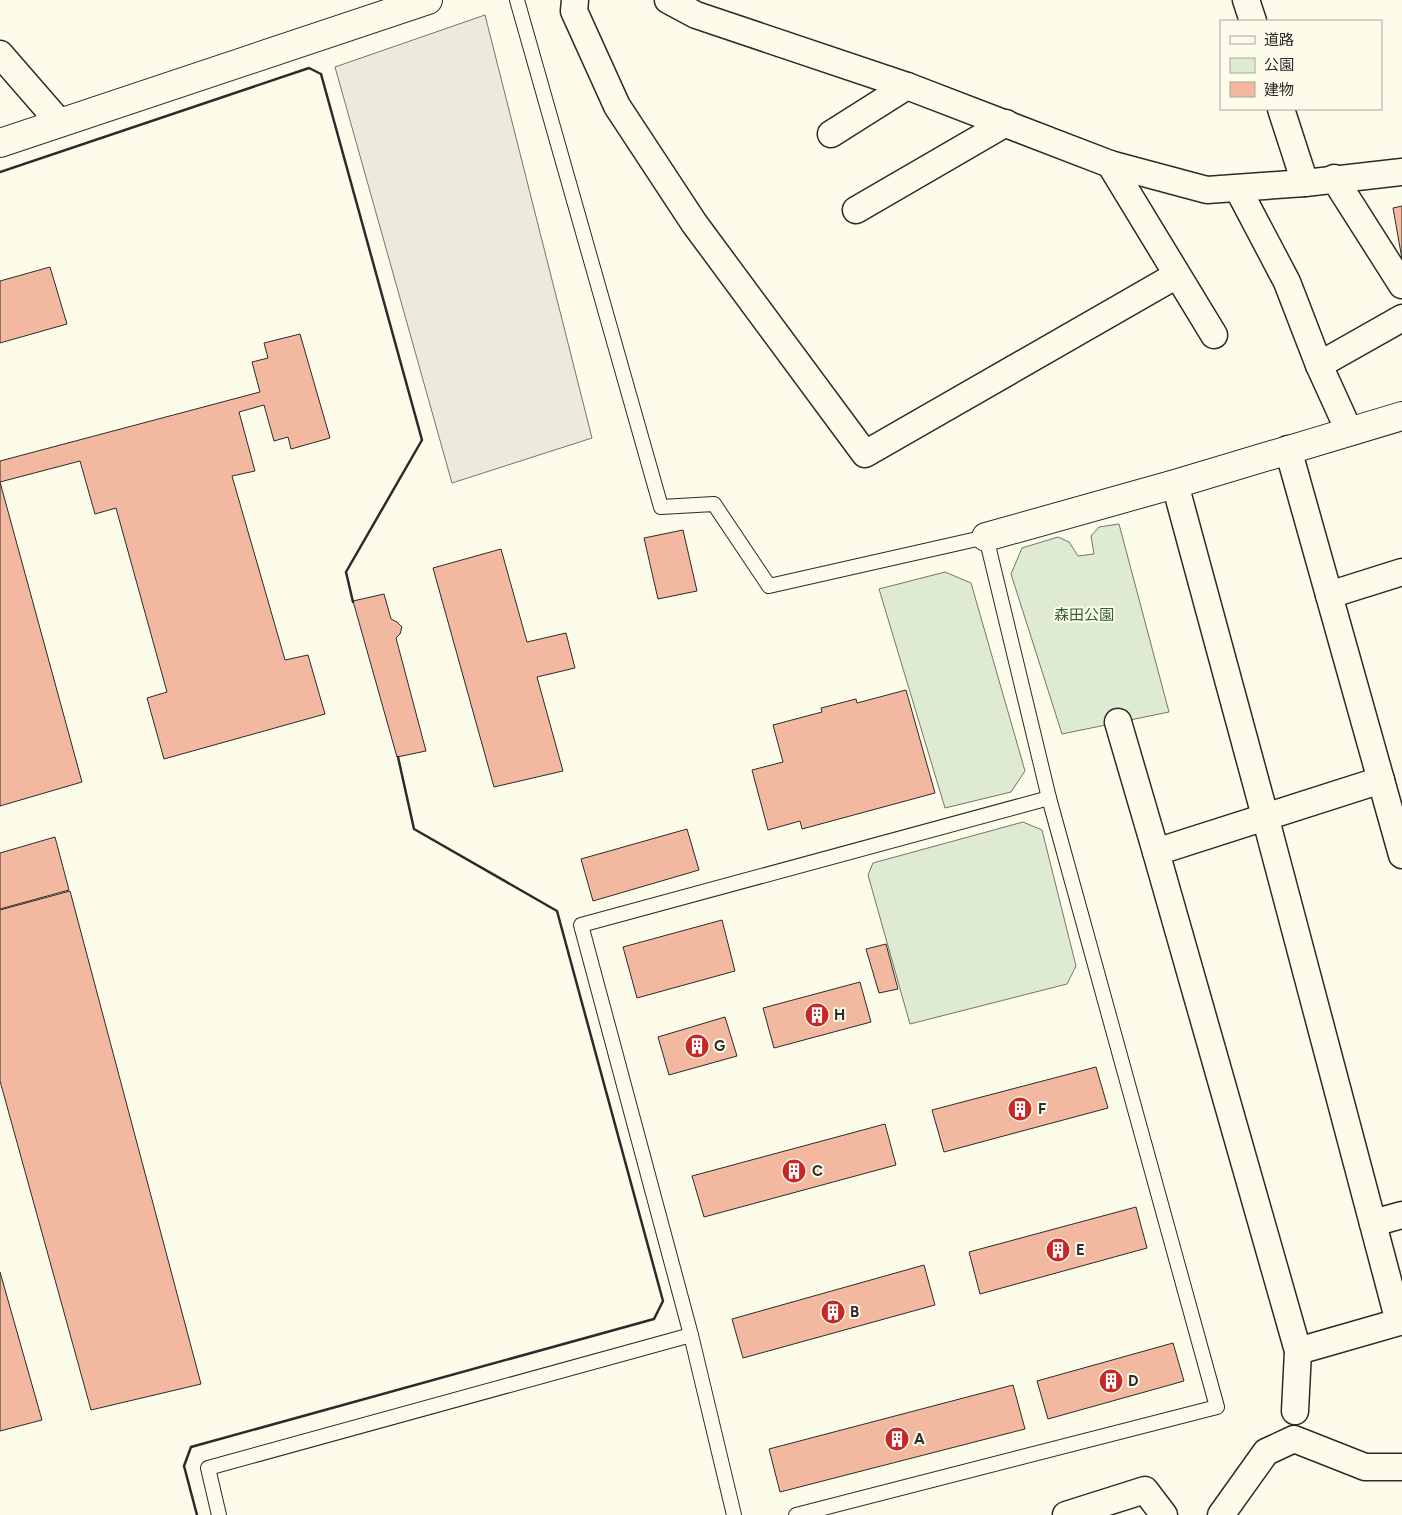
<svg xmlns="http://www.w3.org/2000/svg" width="1402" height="1515" viewBox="0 0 1402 1515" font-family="Figtree,'Noto Sans JP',sans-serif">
	<rect width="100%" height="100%" fill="#fdfbea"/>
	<g fill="#deebd1" stroke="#74746e">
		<polygon points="1119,524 1169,712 1062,734 1011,574 1022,548 1058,537 1069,542 1078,556 1094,554 1091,536 1099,527"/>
		<polygon points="945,572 971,583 1025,771 1011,792 945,808 879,589"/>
		<polygon points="1023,822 1042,830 1076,966 1067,984 910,1024 868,875 873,863"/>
	</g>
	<polygon fill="#eceadb" stroke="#74746e" points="485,15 592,438 452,483 335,67"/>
	<g fill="#f2b8a0" stroke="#2b2b2b">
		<polygon points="1402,206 1402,259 1393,208"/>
		<polygon points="50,267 67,324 0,343 0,281"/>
		<polygon points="300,334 330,438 291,449 288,437 274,441 264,405 239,412 255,471 232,476 285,660 308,655 325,714 164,759 147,698 167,692 116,508 95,514 80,461 0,482 82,782 0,806 0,461 260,392 252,362 268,358 264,343"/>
		<polygon points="683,530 697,591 658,599 644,538"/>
		<polygon points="501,549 527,642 566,633 575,668 537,677 563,771 494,787 433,568"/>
		<polygon points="384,594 391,619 397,622 402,627 400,634 396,638 426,751 397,757 353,601"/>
		<polygon points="906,690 935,793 802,829 800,821 768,830 752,770 783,762 773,725 822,712 821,708 856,699 857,703"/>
		<polygon points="687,829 699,870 593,901 581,859"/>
		<polygon points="55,837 69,890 0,909 0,853"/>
		<polygon points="70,891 201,1384 91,1410 0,1081 0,910"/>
		<polygon points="722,920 735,971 637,998 623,947"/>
		<polygon points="886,944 898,989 879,993 866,949"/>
		<polygon points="860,982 871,1022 774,1048 763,1008"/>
		<polygon points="725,1017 737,1056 669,1075 658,1037"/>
		<polygon points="1096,1067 1108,1108 944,1152 932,1110"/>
		<polygon points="885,1124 896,1165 704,1217 692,1176"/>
		<polygon points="1136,1207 1147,1248 980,1294 969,1252"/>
		<polygon points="924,1265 935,1305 743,1358 732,1319"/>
		<polygon points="0,1272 42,1420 0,1431"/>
		<polygon points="1173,1343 1184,1381 1048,1419 1037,1381"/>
		<polygon points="1013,1385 1025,1429 780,1492 769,1449"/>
	</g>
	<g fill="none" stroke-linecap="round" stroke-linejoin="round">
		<defs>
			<g id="lane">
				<polyline points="517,0 661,507 714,504 769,586 986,537 1049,798 1217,1407 796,1515"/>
				<polyline points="691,1335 734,1515"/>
				<polyline points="219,1515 208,1468 691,1335 581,925 1049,798"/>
			</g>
			<g id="street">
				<polyline points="575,0 574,11 617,106 694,223 865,454 1177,275"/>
				<polyline points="668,0 696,15 907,86 1110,164 1207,190 1305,183 1402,172"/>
				<polyline points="1246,0 1253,21"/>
				<polyline points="0,54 60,123"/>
				<polyline points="1281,109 1305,183"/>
				<polyline points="831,134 907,86"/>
				<polyline points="1110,164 1214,335"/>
				<polyline points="1334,178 1402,285"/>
				<polyline points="1238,189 1287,282 1319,365 1349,431"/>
				<polyline points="856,210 1006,123"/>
				<polyline points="1319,365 1402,318"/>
				<polyline points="1288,449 1402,855"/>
				<polyline points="1175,484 1265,816 1399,1322 1298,1351"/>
				<polyline points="1329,595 1402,572"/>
				<polyline points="1118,722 1156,852 1298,1351 1295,1411"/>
				<polyline points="1156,852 1381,780"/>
				<polyline points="1373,1223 1402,1215"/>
				<polyline points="1066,1515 1145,1490 1164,1515"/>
				<polyline points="1221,1515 1266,1452 1294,1439 1365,1467 1402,1467"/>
			</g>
			<g id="secondary">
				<polyline points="0,143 428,0"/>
				<polyline points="986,537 1175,484 1402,416"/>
			</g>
		</defs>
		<use href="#lane" stroke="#2b2b2b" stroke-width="16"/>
		<use href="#street" stroke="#2b2b2b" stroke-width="29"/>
		<use href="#secondary" stroke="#2b2b2b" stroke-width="30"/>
		<use href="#lane" stroke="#fdfbea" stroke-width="14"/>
		<use href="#street" stroke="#fdfbea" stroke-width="26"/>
		<use href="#secondary" stroke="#fdfbea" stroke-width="28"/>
		<g stroke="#2b2b2b" stroke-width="2.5">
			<polyline points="0,172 309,68 321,74 422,440 346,572 353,602"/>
			<polyline points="197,1515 184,1466 191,1447 654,1319 663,1301 557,911 414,829 398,757"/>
		</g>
	</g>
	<defs>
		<symbol id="building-disc" viewBox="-11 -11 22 22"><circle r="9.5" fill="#c62828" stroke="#fdfbea"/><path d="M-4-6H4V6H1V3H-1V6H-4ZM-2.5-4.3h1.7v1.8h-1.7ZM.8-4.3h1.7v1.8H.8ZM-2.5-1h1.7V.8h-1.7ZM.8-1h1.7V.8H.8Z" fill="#fff"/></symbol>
	</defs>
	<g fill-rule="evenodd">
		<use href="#building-disc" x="803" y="1001" width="28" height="28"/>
		<use href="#building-disc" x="683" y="1032" width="28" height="28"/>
		<use href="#building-disc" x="1006" y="1095" width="28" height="28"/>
		<use href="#building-disc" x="780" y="1157" width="28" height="28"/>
		<use href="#building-disc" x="1044" y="1236" width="28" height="28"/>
		<use href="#building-disc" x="819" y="1298" width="28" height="28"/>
		<use href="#building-disc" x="1097" y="1367" width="28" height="28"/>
		<use href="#building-disc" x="883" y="1425" width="28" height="28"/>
	</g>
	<g text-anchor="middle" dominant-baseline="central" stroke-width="4" stroke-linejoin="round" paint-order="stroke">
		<g font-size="15" fill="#34623c" stroke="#fdfbea">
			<text x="1084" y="615">森田公園</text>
		</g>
		<g font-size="15" font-weight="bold" fill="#2b2b2b" stroke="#fdfbea" text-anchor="start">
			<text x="834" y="1015">H</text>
			<text x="714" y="1046">G</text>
			<text x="1038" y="1109">F</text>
			<text x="812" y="1171">C</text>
			<text x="1076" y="1250">E</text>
			<text x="850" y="1312">B</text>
			<text x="1128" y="1381">D</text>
			<text x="914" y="1439">A</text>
		</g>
	</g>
	<rect x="1220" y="20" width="162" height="90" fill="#fdfbea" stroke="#a9a89e"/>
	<rect x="1230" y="36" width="25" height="8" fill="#fdfbea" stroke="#a9a89e"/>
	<text x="1264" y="45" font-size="15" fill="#2b2b2b">道路</text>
	<rect x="1230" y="58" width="25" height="15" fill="#deebd1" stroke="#a9a89e"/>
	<text x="1264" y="70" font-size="15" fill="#2b2b2b">公園</text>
	<rect x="1230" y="82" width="25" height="15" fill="#f2b8a0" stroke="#a9a89e"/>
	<text x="1264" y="95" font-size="15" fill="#2b2b2b">建物</text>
</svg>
